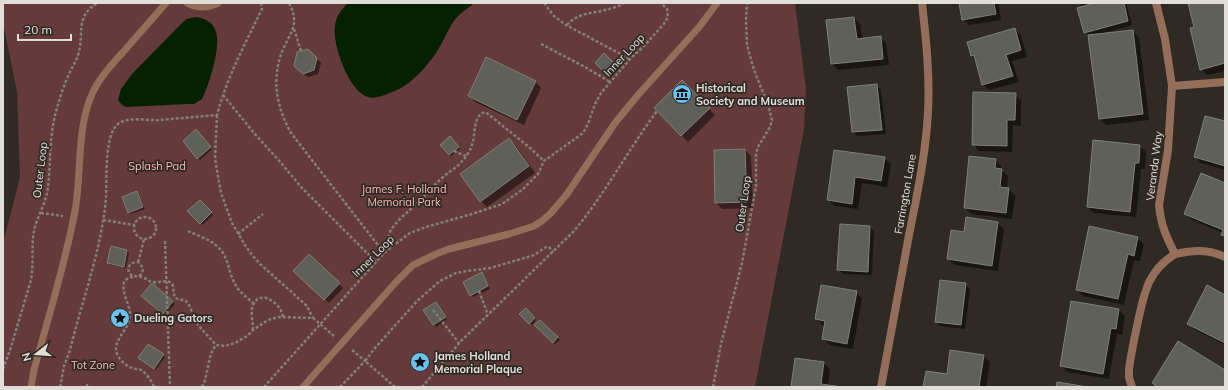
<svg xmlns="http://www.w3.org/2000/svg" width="1228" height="390" viewBox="0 0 1228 390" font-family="Mulish,sans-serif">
	<rect width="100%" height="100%" fill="#2f2a23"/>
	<polygon fill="#643a3a" points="3,3 795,3 806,89 804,129 755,387 3,387 3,243 20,177 17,92 3,23"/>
	<g fill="#042101">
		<path d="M 348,3 L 474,3 C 468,9 459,13 454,21 C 448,29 445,39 439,48 C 431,62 413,83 397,90 C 389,93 376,100 368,97 C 349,92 332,44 335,26 C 336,16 341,10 348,3 Z"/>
		<path d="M 195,17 C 205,18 213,22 216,32 C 221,48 209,85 202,99 L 194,104 L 187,104 L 126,107 L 122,105 L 118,100 L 121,89 L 132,74 L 183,22 L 187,19 Z"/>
	</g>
	<g fill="#0007">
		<polygon points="960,3 998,3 1001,20 969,25 963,19"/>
		<polygon points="1081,3 1126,3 1132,25 1101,34 1101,35 1132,31 1139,37 1149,120 1106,125 1100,119 1089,36 1085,32"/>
		<polygon points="1189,3 1225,3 1225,71 1207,75 1201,69 1195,28"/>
		<polygon points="854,18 860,24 862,39 880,37 886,43 889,65 838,70 832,64 827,21"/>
		<polygon points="1014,29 1021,35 1027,57 1012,61 1019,82 989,90 983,84 976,59 972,55"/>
		<polygon points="308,50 321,63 318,74 308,77 299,70"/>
		<polygon points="604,55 616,65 608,74 597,63"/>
		<polygon points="535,81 541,88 524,125 475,102 469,95"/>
		<polygon points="682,82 715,115 688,142 655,108"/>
		<polygon points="877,85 881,90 886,134 857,136 853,132 848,88"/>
		<polygon points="1015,94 1021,101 1021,126 1013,125 1012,152 979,151 973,144"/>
		<polygon points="1225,123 1225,170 1201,163 1195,156"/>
		<polygon points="196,131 212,149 200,160 198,158"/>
		<polygon points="509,139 516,146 535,173 487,207 481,201"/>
		<polygon points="452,140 460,149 451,156 449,155"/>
		<polygon points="1140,146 1146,152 1145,169 1141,169 1136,217 1094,213 1088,207"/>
		<polygon points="745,150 751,156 753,208 722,209 716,203"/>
		<polygon points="835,151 884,158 891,164 887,187 862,183 858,209 835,206 828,200"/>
		<polygon points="995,160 1001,166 1001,170 1008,176 1007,189 1009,189 1015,196 1012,219 971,214 965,208"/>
		<polygon points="1225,184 1225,237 1222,235 1223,233 1192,220 1185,214"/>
		<polygon points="137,193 139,195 145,209 130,214 128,212"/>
		<polygon points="200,201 213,215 202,225 189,211"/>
		<polygon points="997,223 1004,229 998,271 955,265 948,259 964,233"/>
		<polygon points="870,227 874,231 872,275 843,274 838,269"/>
		<polygon points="1138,238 1144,244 1140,261 1134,260 1124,305 1083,296 1077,290"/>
		<polygon points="111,248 127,251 129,253 126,268 110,265 108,263"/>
		<polygon points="309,255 343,288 329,303 295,271"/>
		<polygon points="483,276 490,289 473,297 471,295"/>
		<polygon points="965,284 970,289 965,329 940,326 936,322"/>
		<polygon points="152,285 175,304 165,315 145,298"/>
		<polygon points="856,292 862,298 853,349 830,345 823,339 826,326 823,325 816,319"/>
		<polygon points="1225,296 1225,345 1195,330 1189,324"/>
		<polygon points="438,305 447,319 436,327 425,311"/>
		<polygon points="526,309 536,320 532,325 521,314"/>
		<polygon points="1119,310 1125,316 1122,335 1117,334 1109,379 1067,372 1061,366"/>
		<polygon points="540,321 560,340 555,344 536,325"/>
		<polygon points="163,355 165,357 156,370 142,359"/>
		<polygon points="983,356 990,362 986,387 924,387"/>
		<polygon points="824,363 830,369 828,386 839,387 792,387"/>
	</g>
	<g fill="#5f6057" stroke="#7f8076">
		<polygon points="959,3 994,3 996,14 962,20"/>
		<polygon points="1094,3 1124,3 1128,21 1084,33 1077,8"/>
		<polygon points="1188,3 1225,3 1225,63 1200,70 1190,28 1194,27"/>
		<polygon points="854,17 857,39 881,36 883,59 831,64 826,20"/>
		<polygon points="1015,28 1021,50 1006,55 1013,76 982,85 974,55 971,56 967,42"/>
		<polygon points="1133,30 1143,114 1099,119 1088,35"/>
		<polygon points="308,49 317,58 314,70 303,74 294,66 297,52"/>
		<polygon points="604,53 614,63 605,73 595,63"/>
		<polygon points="486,57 536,81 517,120 468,96"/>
		<polygon points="682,80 710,108 681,136 654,108"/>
		<polygon points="877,84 882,130 852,132 847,87"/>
		<polygon points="973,92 1016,93 1015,120 1007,120 1007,146 972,145"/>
		<polygon points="1205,116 1225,121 1225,166 1194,157"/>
		<polygon points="196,129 211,147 197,159 183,141"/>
		<polygon points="450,136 459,147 449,155 440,145"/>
		<polygon points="509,138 529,166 480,202 460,174"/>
		<polygon points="1093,140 1140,145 1139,163 1135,163 1130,212 1087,207"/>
		<polygon points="745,149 747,202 715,203 714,150"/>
		<polygon points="834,150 885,157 881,181 855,177 852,204 827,200"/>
		<polygon points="969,156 996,159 995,168 1002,169 1000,187 1009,188 1006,213 964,208"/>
		<polygon points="1201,173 1225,183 1225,236 1221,235 1223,230 1184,214"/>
		<polygon points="137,191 143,207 128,213 122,197"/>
		<polygon points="200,200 212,212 200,224 187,211"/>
		<polygon points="966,217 998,222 992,266 947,259 951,230 964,232"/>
		<polygon points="840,224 870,226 868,272 837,270"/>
		<polygon points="1089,226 1138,237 1134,256 1128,254 1118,299 1076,290"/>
		<polygon points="111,246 127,250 124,267 107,263"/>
		<polygon points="309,254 340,283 324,300 293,271"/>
		<polygon points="482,272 488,286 470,296 463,282"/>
		<polygon points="940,280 966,283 961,325 935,322"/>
		<polygon points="152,283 173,301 163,314 141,296"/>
		<polygon points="821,285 857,291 847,344 822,339 825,321 815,319"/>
		<polygon points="1207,285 1225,295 1225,343 1187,324"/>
		<polygon points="1071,301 1119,309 1116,329 1111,328 1103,374 1060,366"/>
		<polygon points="436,302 446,317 433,325 423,310"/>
		<polygon points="526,308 535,318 529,324 519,314"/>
		<polygon points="540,320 558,337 553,343 534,325"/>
		<polygon points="1178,341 1225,370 1225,387 1158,387 1152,383"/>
		<polygon points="148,344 164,354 154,369 138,358"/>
		<polygon points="950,350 984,355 979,387 923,387 926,371 947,374"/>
		<polygon points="795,358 824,362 821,384 842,387 791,387"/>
		<polygon points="1057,382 1088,387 1056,387"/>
	</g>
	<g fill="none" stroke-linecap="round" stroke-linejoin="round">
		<g stroke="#837f79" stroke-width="2.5" stroke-dasharray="3 2" stroke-linecap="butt">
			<path d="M 289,3 C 301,26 289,33 282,52 C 271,80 277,108 291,133 L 384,253"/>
			<polyline points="544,3 554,16 566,25 630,59"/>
			<path d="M 567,25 C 579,11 596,14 612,8 C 617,7 621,5 624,3"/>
			<polyline points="294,29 301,51"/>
			<polyline points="541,44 585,67 610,82"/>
			<polyline points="223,95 254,133 281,163 302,188 376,262"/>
			<polyline points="217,115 215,159 221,193 232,223 245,245 252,255 260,264 307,306 313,318"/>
			<polyline points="454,151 466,156"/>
			<polyline points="41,213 63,216"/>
			<circle cx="145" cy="228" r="11"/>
			<polyline points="103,220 134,225"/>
			<path d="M 188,231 C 198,236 210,239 218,247 C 228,256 228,269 233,280 C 237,290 245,296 253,303"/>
			<polyline points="238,234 263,214"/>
			<polyline points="165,241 170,387"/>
			<path d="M 392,247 C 389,242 388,238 390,232 C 395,222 405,215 413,207 C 423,198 431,188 441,179 C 446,174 451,171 456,167 C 463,161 469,154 472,145 C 476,135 472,116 485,112 L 488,114 L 529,147 L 544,161"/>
			<polyline points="138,262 139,259 144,239"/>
			<path d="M 139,276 C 145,272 143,266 138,262 C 130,262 127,267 129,273 C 134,278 138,275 144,278 C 147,279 149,282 153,282 C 160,283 164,279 172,283 C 174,288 173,293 175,298 L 186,301 L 189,305 L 198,325 L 216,345 L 225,346 L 235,343 L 247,336 L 253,330 L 268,320 L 278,317 L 313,318 L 334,336"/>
			<path d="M 133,277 C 112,280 132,305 130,316 C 129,331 110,341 118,356 C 121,361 126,366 132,368 C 134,369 138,369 141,370 C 146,373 152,381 154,387"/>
			<polyline points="479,291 488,315"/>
			<polyline points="433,310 459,343"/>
			<path d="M 253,330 C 253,322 250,311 253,305 C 260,288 282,304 283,317"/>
			<path d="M 3,369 L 11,347 L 31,280 C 34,263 31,246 34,231 C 37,216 46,204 48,187 C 51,161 49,134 57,108 C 60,97 64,85 69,74 C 72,67 76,62 78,55 C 85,33 74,18 97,3"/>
			<path d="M 60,387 L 64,366 L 70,350 C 82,300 102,249 106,197 C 107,180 104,135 118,124 C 128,116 147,121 160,120 C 179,118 198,117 217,115 C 227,77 245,44 262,9 L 261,3"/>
			<polyline points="87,387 87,384"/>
			<path d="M 202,387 C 209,374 207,356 216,345"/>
			<polyline points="264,387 376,262 384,253 410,233 426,227 472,214 502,204 522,190 538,174 544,161 583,133 588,124 595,104 601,93 630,59 646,44 663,25 668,17 667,9 661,3"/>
			<polyline points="340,387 365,361 352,350"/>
			<polyline points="395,387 365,361 375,348 417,301 440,281 456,273 467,271 490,268 525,258 534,255 546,247 549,247 553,252"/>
			<path d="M 422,387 L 461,341 L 574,231 C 605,194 628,150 657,111"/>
			<polyline points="713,387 721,344 742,263 756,186 756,154 758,147 770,127 772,120 769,108 754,70 747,45 746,21 747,3"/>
		</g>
		<g stroke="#946e59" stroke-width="7">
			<path d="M 187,3 C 197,8 208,8 218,3"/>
			<path d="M 31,387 L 34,370 C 48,318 65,265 75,211 C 82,173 76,127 93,92 C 100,77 113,63 124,51 C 138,35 152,19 166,3"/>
			<polyline points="303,387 396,282 413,265 436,254 449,249 509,234 534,226 542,221 551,213 567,194 615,123 638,95 700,26 717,3"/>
		</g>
		<g stroke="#946e59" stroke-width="8">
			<polyline points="1172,86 1225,82"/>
			<path d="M 1175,254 C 1193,250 1208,249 1225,257"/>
			<path d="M 881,387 C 890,336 900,286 909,235 C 917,195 926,153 928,112 C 930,75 926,39 922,3"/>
			<path d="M 1132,387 L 1129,377 L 1129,369 C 1131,354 1134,340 1137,326 C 1144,295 1146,272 1175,254 C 1166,236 1161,226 1159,205 L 1168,150 L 1172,86 L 1165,39 L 1156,3"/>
		</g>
	</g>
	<defs>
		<symbol id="museum-disc" viewBox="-11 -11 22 22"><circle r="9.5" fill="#69c3f1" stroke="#2f2a23"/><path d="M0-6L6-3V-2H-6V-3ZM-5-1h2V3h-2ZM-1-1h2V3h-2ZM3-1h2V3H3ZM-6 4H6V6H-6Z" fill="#111"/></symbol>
		<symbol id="sight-disc" viewBox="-11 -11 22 22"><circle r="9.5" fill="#69c3f1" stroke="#2f2a23"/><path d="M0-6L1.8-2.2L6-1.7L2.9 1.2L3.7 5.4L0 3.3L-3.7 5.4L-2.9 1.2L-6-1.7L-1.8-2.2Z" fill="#111"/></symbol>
	</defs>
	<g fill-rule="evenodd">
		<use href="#museum-disc" x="671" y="83" width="22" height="22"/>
		<use href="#sight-disc" x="109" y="307" width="22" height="22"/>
		<use href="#sight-disc" x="409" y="351" width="22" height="22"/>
	</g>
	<g text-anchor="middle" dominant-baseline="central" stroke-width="3.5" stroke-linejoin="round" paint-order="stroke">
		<g font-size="11" fill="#e1ded9" stroke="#2f2a23">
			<text transform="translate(624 55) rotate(-47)">Inner Loop</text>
			<text transform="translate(1154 166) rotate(-83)">Veranda Way</text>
			<text transform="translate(40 170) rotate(-83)">Outer Loop</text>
			<text transform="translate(905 194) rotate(-80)">Farrington Lane</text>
			<text transform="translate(743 204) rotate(-82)">Outer Loop</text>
			<text transform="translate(373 256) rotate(-45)">Inner Loop</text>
		</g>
		<g font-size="11" font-weight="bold" fill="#e1ded9" stroke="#2f2a23" text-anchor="start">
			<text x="696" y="88">Historical<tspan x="696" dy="13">Society and Museum</tspan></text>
			<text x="134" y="318">Dueling Gators</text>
			<text x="434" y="356">James Holland<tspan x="434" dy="13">Memorial Plaque</tspan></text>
		</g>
		<g font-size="11" fill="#fcb8b7" stroke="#2f2a23">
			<text x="157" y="166">Splash Pad</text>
			<text x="404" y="189">James F. Holland<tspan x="404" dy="13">Memorial Park</tspan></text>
			<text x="93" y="365">Tot Zone</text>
		</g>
	</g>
	<rect width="1228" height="390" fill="none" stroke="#e1ded9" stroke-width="8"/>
	<g transform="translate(36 354) rotate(253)" stroke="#2f2a23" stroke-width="3" paint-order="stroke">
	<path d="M0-3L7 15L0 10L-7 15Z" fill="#e1ded9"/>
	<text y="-6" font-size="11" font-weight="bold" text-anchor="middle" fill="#e1ded9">N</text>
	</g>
	<path d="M18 34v6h53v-6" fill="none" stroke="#e1ded9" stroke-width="2"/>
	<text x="24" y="34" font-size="12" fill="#e1ded9" stroke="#2f2a23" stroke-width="3" paint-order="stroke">20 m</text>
</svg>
